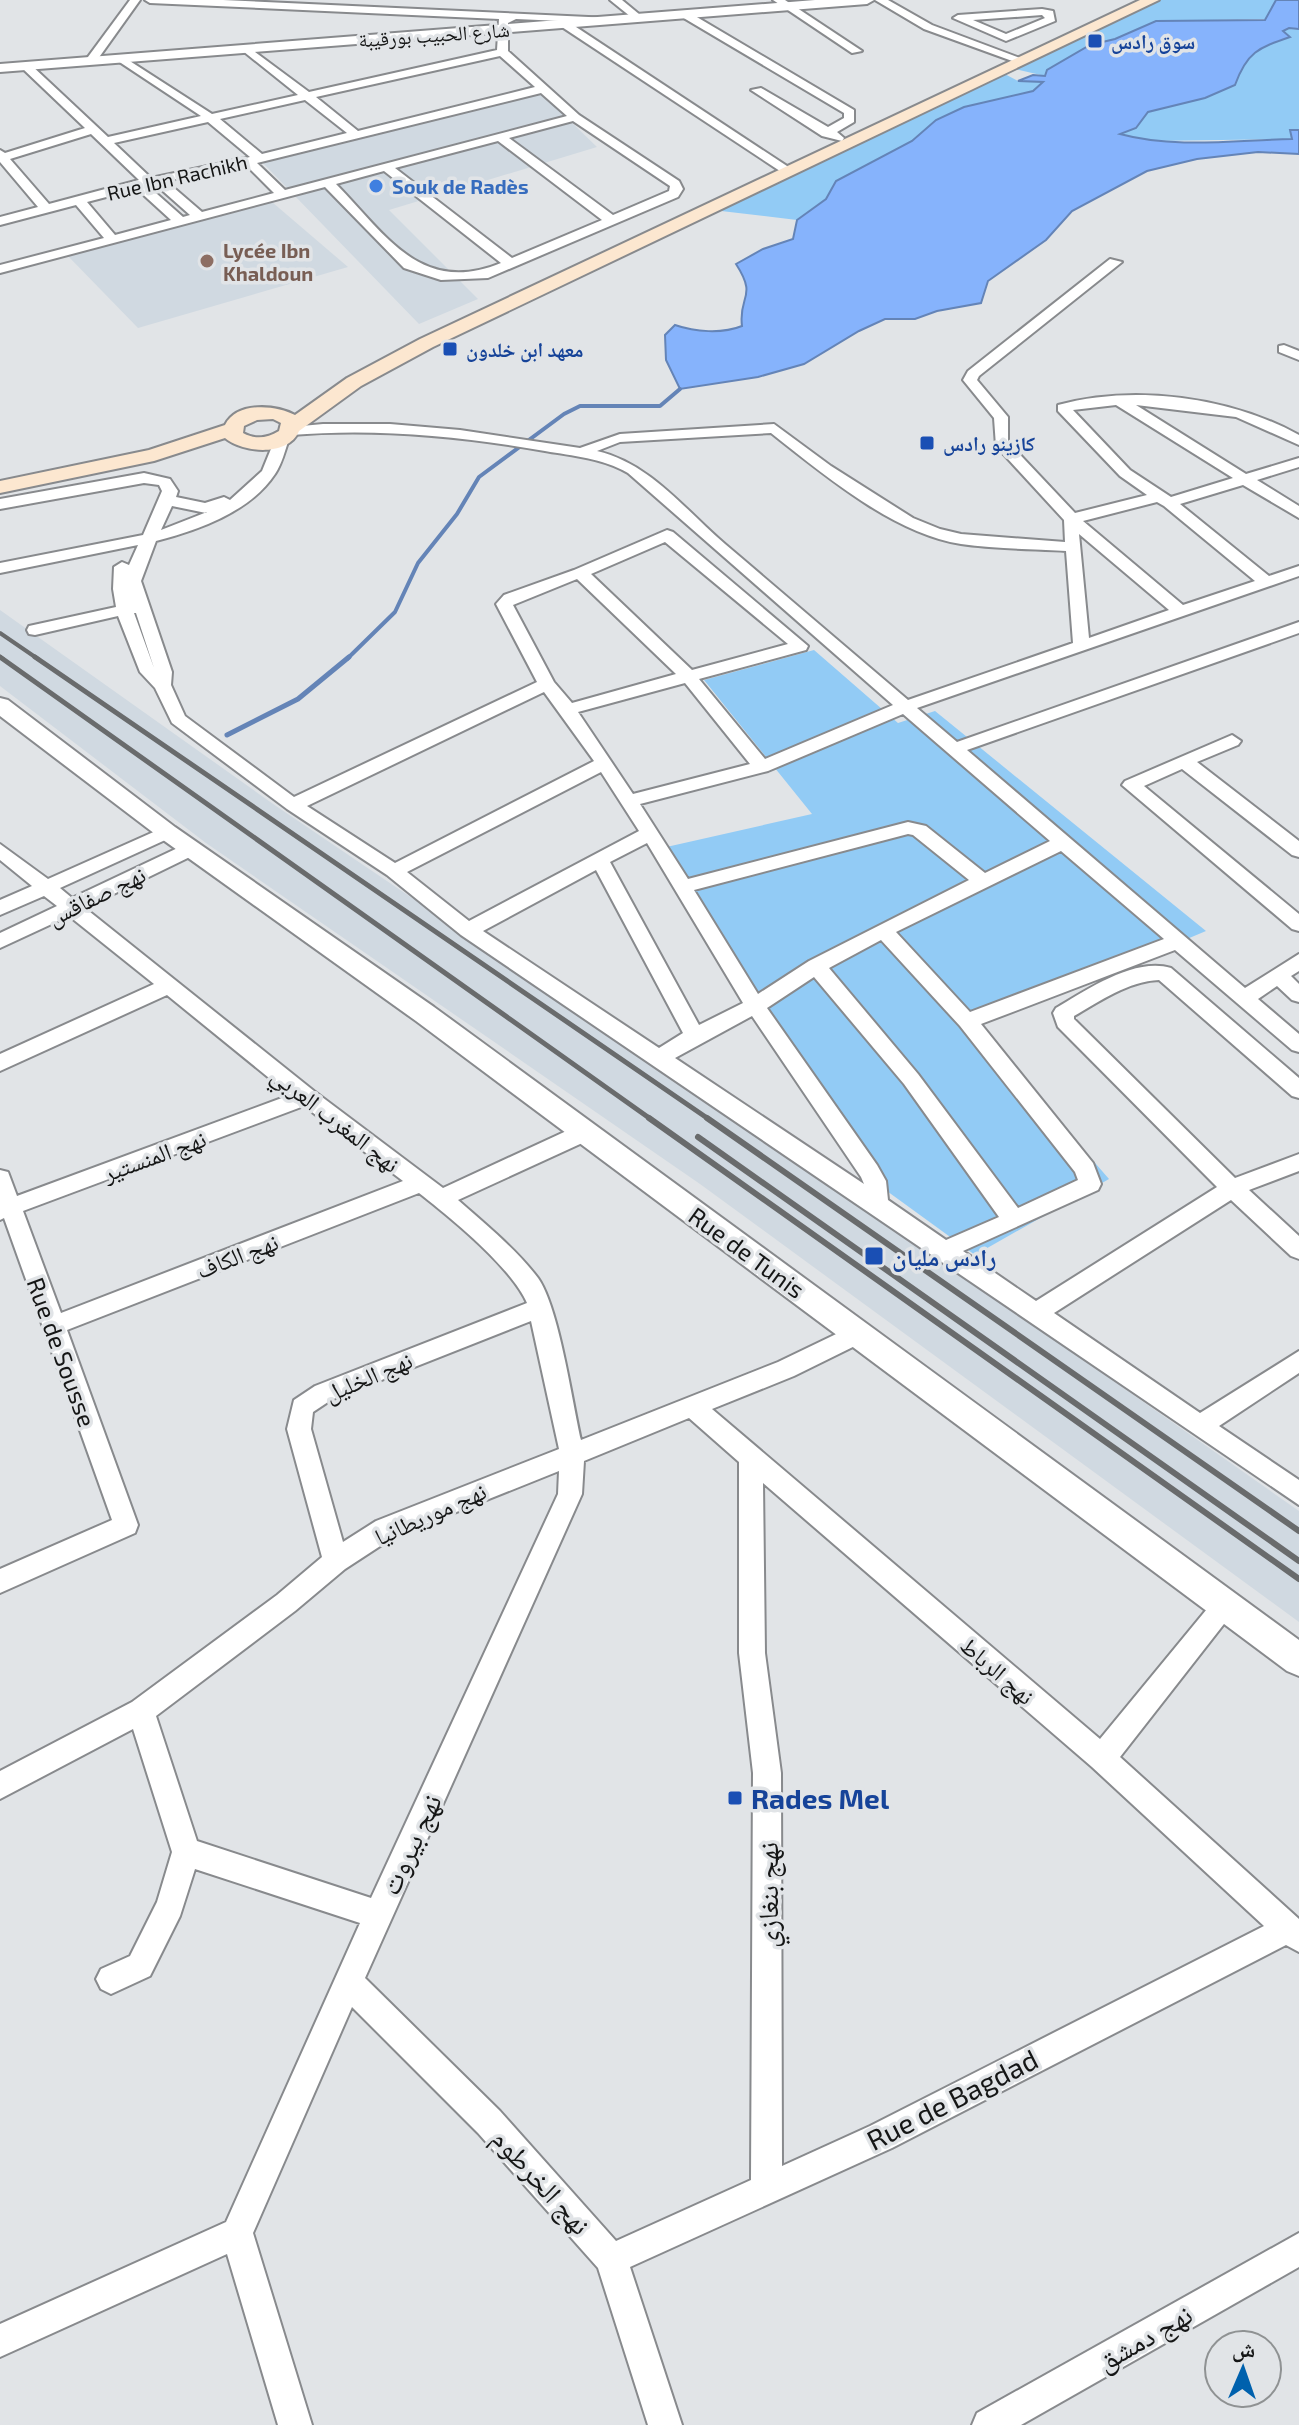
<svg xmlns="http://www.w3.org/2000/svg" width="1299" height="2425" viewBox="0 0 1299 2425" font-family="'Exo 2','Noto Naskh Arabic',sans-serif">
	<rect width="100%" height="100%" fill="#e1e4e7"/>
	<g fill="#d0d9e1">
		<polygon points="533,85 597,147 389,210 478,299 419,324 262,162"/>
		<polygon points="272,202 348,267 138,328 67,255"/>
		<polygon points="0,610 276,806 761,1134 1299,1511 1299,1622 700,1184 206,843 0,686"/>
	</g>
	<g fill="#92cbf5">
		<polygon points="1151,0 1276,0 1266,19 1156,21 1115,39 1090,45 1045,76 1015,69"/>
		<polygon points="1289,28 1299,29 1299,130 1290,131 1293,139 1152,141 1118,135 1136,128 1148,112 1176,103 1242,64 1258,48 1289,37 1283,31"/>
		<polygon points="1001,72 1018,81 1044,82 1033,91 964,107 936,120 912,141 836,181 826,199 797,220 704,209"/>
		<polygon points="814,650 898,723 935,711 1206,931 977,1027 1109,1179 975,1255 869,1178 662,848 812,814 704,680"/>
	</g>
	<path fill="#86b3fc" stroke="#6484b7" stroke-width="2" d="M 1276,0 L 1299,0 L 1299,29 L 1289,28 L 1283,31 L 1290,37 C 1258,48 1247,52 1235,85 L 1205,98 L 1148,112 L 1136,128 L 1120,134 C 1175,149 1236,140 1292,139 L 1290,130 L 1299,130 L 1299,154 L 1258,152 L 1197,159 L 1147,171 L 1072,211 L 1046,240 L 988,281 L 981,303 L 937,311 L 915,319 L 885,319 L 859,331 L 804,364 L 758,377 L 680,389 L 666,360 L 665,335 L 675,325 C 695,332 722,334 742,326 C 738,295 758,298 736,264 L 763,249 L 793,239 L 797,220 L 826,199 L 836,181 L 912,141 L 936,120 L 964,107 L 1033,91 L 1043,82 L 1018,81 L 1033,75 L 1045,76 L 1047,70 L 1090,45 L 1115,39 L 1156,21 L 1265,20 Z"/>
	<g fill="none" stroke-linecap="round" stroke-linejoin="round">
		<polyline stroke="#6484b7" stroke-width="4" points="347,659 395,612 418,563 457,514 479,477 564,414 580,406 660,406 680,389"/>
		<polyline stroke="#6484b7" stroke-width="5" points="227,735 298,699 349,657"/>
		<defs>
			<g id="minor">
				<polygon points="130,0 140,0 95,63 87,63 85,61"/>
				<path d="M 145,0 L 223,0 L 610,18 L 610,22 L 606,23 L 516,19 L 508,23 L 508,51 L 579,115 L 679,181 L 683,189 L 678,197 L 488,278 L 441,280 L 404,268 L 325,187 L 0,273 L 0,265 L 104,238 L 76,205 L 0,225 L 0,217 L 38,207 L 0,162 L 0,150 L 5,153 L 85,128 L 22,68 L 22,64 L 30,64 L 108,137 L 201,116 L 118,61 L 116,59 L 122,56 L 212,114 L 298,95 L 243,51 L 241,49 L 247,46 L 309,92 L 497,50 L 499,19 L 150,3 ZM 500,56 L 535,87 L 358,131 L 316,97 ZM 541,93 L 567,116 L 285,190 L 257,163 ZM 305,100 L 347,133 L 262,154 L 220,119 ZM 573,121 L 670,186 L 669,191 L 613,215 L 509,138 ZM 208,122 L 250,157 L 151,178 L 114,143 ZM 91,134 L 139,180 L 49,204 L 10,159 ZM 498,141 L 602,220 L 512,258 L 395,168 ZM 246,165 L 274,193 L 202,212 L 166,181 ZM 384,171 L 501,263 C 421,296 386,235 336,184 ZM 155,184 L 190,215 L 183,217 L 148,186 ZM 137,189 L 171,220 L 115,235 L 87,202 Z"/>
				<polygon points="610,0 622,0 645,19 636,21"/>
				<polygon points="773,0 785,0 862,51 852,53"/>
				<polygon points="875,0 888,0 932,25 1025,60 1015,62 924,29"/>
				<path d="M 1042,9 L 1053,11 L 1055,21 L 1006,41 L 953,18 L 958,15 ZM 1042,15 L 1045,18 L 1006,34 L 973,20 Z"/>
				<polygon points="682,13 690,13 854,110 854,122 837,132 844,138 842,141 822,136 751,90 761,88 828,127 844,118 844,113 682,17"/>
				<polygon points="566,22 570,23 793,170 783,173 562,27 561,25"/>
				<path d="M 1110,259 L 1122,262 L 979,376 L 977,380 L 1008,417 L 1008,442 L 1075,513 L 1147,495 L 1120,476 L 1058,411 L 1058,405 C 1135,384 1230,397 1299,435 L 1299,445 L 1236,417 L 1136,405 L 1246,474 L 1299,458 L 1299,467 L 1257,480 L 1299,506 L 1299,518 L 1243,485 L 1180,504 L 1269,576 L 1299,566 L 1299,576 L 917,708 L 957,742 L 1299,622 L 1299,633 L 967,750 L 1245,988 L 1299,954 L 1299,971 L 1291,976 L 1299,984 L 1299,1002 L 1292,1000 L 1277,986 L 1258,999 L 1299,1034 L 1299,1052 L 1292,1050 L 1175,950 L 981,1024 L 1093,1163 L 1101,1184 L 1098,1190 L 963,1251 L 1036,1301 L 1217,1187 L 1058,1027 L 1053,1013 L 1056,1008 C 1087,990 1134,957 1171,968 L 1299,1078 L 1299,1098 L 1292,1096 L 1159,980 C 1129,981 1100,1001 1074,1016 L 1074,1019 L 1235,1178 L 1299,1154 L 1299,1171 L 1249,1190 L 1299,1236 L 1299,1259 L 1291,1256 L 1231,1200 L 1054,1313 L 1200,1413 L 1299,1351 L 1299,1373 L 1219,1426 L 1299,1480 L 1299,1505 L 461,935 L 387,875 L 287,809 L 172,723 L 155,688 L 140,672 L 118,616 L 35,635 L 29,634 L 27,630 L 29,626 L 116,607 L 113,589 L 114,567 L 122,562 L 129,565 L 138,545 L 0,573 L 0,563 L 143,535 L 162,491 L 159,485 L 144,483 L 0,509 L 0,499 L 144,473 L 170,479 L 178,491 L 176,497 L 205,503 L 224,497 L 230,500 L 262,471 L 275,439 L 282,435 L 289,439 C 285,450 282,464 275,474 C 250,512 198,530 156,541 L 141,581 L 172,672 L 171,685 L 185,716 L 294,797 L 537,682 L 496,604 L 504,595 L 574,570 L 667,530 L 673,532 L 808,646 L 806,650 L 699,679 L 765,759 L 893,705 L 628,473 C 602,458 573,456 545,451 C 460,436 376,428 291,435 L 284,431 L 291,427 L 323,424 L 390,424 L 460,430 L 580,448 L 620,434 L 774,424 L 831,466 L 913,518 L 940,529 L 961,534 L 1065,542 L 1064,520 L 996,446 L 994,418 L 963,380 L 968,371 ZM 1116,405 L 1233,478 L 1171,497 L 1130,470 L 1073,410 ZM 771,433 C 823,474 894,534 961,544 C 995,549 1031,549 1066,551 L 1073,643 L 908,700 C 847,648 786,596 725,544 C 684,509 651,464 597,451 L 620,442 ZM 1157,502 L 1164,506 L 1255,581 L 1183,605 L 1083,521 ZM 172,506 L 206,513 L 207,512 L 161,530 ZM 1079,534 L 1169,610 L 1089,638 ZM 665,542 L 788,644 L 692,670 L 591,574 ZM 577,579 L 676,674 L 572,703 L 554,682 L 513,605 ZM 134,613 L 136,613 L 154,668 ZM 685,683 L 750,764 L 633,794 L 578,712 ZM 544,692 L 594,761 L 395,863 L 307,806 ZM 903,714 L 1050,841 L 985,873 L 926,826 L 908,822 L 688,879 L 640,804 L 768,771 ZM 601,772 L 639,831 L 469,921 L 407,872 ZM 908,834 L 913,835 L 969,880 L 809,961 L 758,994 L 694,890 ZM 647,843 L 743,1003 L 699,1025 L 610,862 ZM 1061,851 L 1164,939 L 970,1012 L 896,932 ZM 596,870 L 683,1033 L 659,1048 L 483,931 ZM 881,940 L 960,1026 L 1075,1172 L 1078,1180 L 1018,1208 L 918,1074 L 829,968 ZM 814,977 L 904,1084 L 999,1217 L 946,1240 L 888,1200 L 886,1181 L 877,1165 L 767,1008 ZM 752,1016 L 861,1177 L 864,1184 L 675,1058 Z"/>
				<polygon points="1284,345 1299,351 1299,360 1279,352 1279,346"/>
				<polygon points="1232,735 1241,741 1238,745 1197,762 1299,841 1299,857 1292,855 1182,769 1144,786 1299,914 1299,931 1292,929 1122,785 1125,781"/>
				<path d="M 167,826 L 176,832 L 174,836 L 60,888 L 72,898 L 184,845 L 198,845 L 200,849 L 198,853 L 85,908 L 314,1091 L 443,1188 L 575,1127 L 591,1127 L 594,1133 L 591,1139 L 458,1200 C 485,1224 516,1249 538,1278 C 559,1308 572,1401 581,1440 L 778,1362 L 857,1324 L 865,1327 L 869,1334 L 865,1341 L 794,1376 L 712,1409 L 1100,1739 L 1216,1598 L 1225,1594 L 1234,1598 L 1238,1606 L 1120,1757 L 1299,1919 L 1299,1952 L 1286,1945 L 892,2148 L 630,2267 L 682,2425 L 648,2425 L 598,2268 L 478,2133 L 352,2007 L 253,2233 L 312,2425 L 278,2425 L 227,2254 L 0,2357 L 0,2324 L 226,2222 L 360,1923 L 195,1869 L 180,1916 L 150,1976 L 111,1994 L 101,1989 L 96,1979 L 101,1969 L 130,1956 L 157,1902 L 172,1852 L 133,1729 L 0,1799 L 0,1771 L 132,1702 L 277,1595 L 322,1557 L 287,1429 L 294,1400 L 315,1386 L 527,1303 C 511,1267 451,1218 419,1193 L 67,1330 L 138,1525 L 135,1533 L 0,1593 L 0,1569 L 112,1520 L 4,1218 L 0,1220 L 0,1170 L 8,1172 L 17,1196 L 290,1095 L 167,995 L 0,1071 L 0,1054 L 154,984 L 69,916 L 0,948 L 0,933 L 57,906 L 44,896 L 0,915 L 0,900 L 32,886 L 0,860 L 0,844 L 48,879 ZM 304,1106 L 403,1181 L 61,1313 L 23,1211 ZM 531,1321 L 559,1449 L 376,1521 L 343,1542 L 311,1429 L 313,1412 L 331,1400 ZM 689,1418 L 739,1462 L 739,1653 L 753,1773 L 751,2180 L 616,2241 L 500,2111 L 365,1978 L 582,1494 L 584,1461 ZM 559,1471 L 558,1494 L 371,1898 L 197,1841 L 156,1716 L 295,1611 L 345,1569 L 394,1537 ZM 763,1483 L 1092,1767 L 1264,1926 L 870,2126 L 782,2166 L 781,1773 L 765,1653 Z"/>
				<polygon points="1299,2233 1299,2267 1021,2425 972,2425 977,2413"/>
			</g>
			<g id="tertiary">
				<polygon points="815,0 874,0 867,4 0,72 0,64"/>
				<polygon points="0,698 8,700 175,827 434,1007 1299,1640 1299,1676 1287,1671 416,1021 159,837 0,716"/>
			</g>
			<path id="secondary" d="M 1140,0 L 1159,0 L 433,347 L 361,386 L 299,431 C 288,457 243,453 225,438 L 154,461 L 0,493 L 0,481 L 149,450 L 225,425 C 237,401 276,405 295,415 L 347,378 L 420,339 ZM 273,419 L 281,423 L 279,431 C 267,438 256,440 243,433 L 244,426 L 257,420 Z"/>
		</defs>
		<use href="#minor" stroke="#888a8d" stroke-width="4"/>
		<use href="#tertiary" stroke="#888a8d" stroke-width="4"/>
		<use href="#secondary" stroke="#888a8d" stroke-width="4"/>
		<use href="#minor" fill="#fff" fill-rule="evenodd"/>
		<use href="#tertiary" fill="#fff" fill-rule="evenodd"/>
		<use href="#secondary" fill="#fce7d0" fill-rule="evenodd"/>
		<g stroke="#696b6c" stroke-width="4">
			<polyline points="0,633 38,659"/>
			<polyline points="0,657 3,659"/>
		</g>
		<g stroke="#696b6c" stroke-width="5">
			<polyline points="0,657 652,1120"/>
			<polyline points="35,657 710,1120"/>
		</g>
		<g stroke="#696b6c" stroke-width="6">
			<polyline points="649,1118 1299,1579"/>
			<polyline points="707,1118 1299,1531"/>
			<polyline points="698,1137 1299,1561"/>
		</g>
	</g>
	<g fill="#1a4fb4" stroke="#e1e4e7" stroke-width="3">
		<rect x="1087" y="33" width="16" height="16" rx="4"/>
		<rect x="442" y="341" width="16" height="16" rx="4"/>
		<rect x="919" y="435" width="16" height="16" rx="4"/>
		<rect x="864" y="1246" width="20" height="20" rx="4"/>
		<rect x="727" y="1790" width="16" height="16" rx="4"/>
	</g>
	<circle fill="#3f7fe0" stroke="#e1e4e7" stroke-width="3" cx="376" cy="186" r="8"/>
	<circle fill="#8d6e63" stroke="#e1e4e7" stroke-width="3" cx="207" cy="261" r="8"/>
	<g text-anchor="middle" dominant-baseline="central" stroke-width="7" stroke-linejoin="round" paint-order="stroke">
		<g font-size="20" fill="#151616" stroke="#e1e4e7">
			<text transform="translate(434 34) rotate(-4)">شارع الحبيب بورقيبة</text>
			<text transform="translate(177 177) rotate(-13)">Rue Ibn Rachikh</text>
		</g>
		<g font-size="20" font-weight="bold" fill="#164399" stroke="#e1e4e7" text-anchor="start">
			<text x="1111" y="41">سوق رادس</text>
			<text x="466" y="349">معهد ابن خلدون</text>
			<text x="943" y="443">كازينو رادس</text>
		</g>
		<g font-size="20" font-weight="bold" fill="#366cbe" stroke="#e1e4e7" text-anchor="start">
			<text x="392" y="186">Souk de Radès</text>
		</g>
		<g font-size="20" font-weight="bold" fill="#785e54" stroke="#e1e4e7" text-anchor="start">
			<text x="223" y="250">Lycée Ibn<tspan x="223" dy="23">Khaldoun</tspan></text>
		</g>
		<g font-size="24" fill="#151616" stroke="#e1e4e7">
			<text transform="translate(96 895) rotate(-26)">نهج صفاقس</text>
			<text transform="translate(336 1119) rotate(38)">نهج المغرب العربي</text>
			<text transform="translate(154 1155) rotate(-20)">نهج المنستير</text>
			<text transform="translate(747 1252) rotate(36)">Rue de Tunis</text>
			<text transform="translate(237 1255) rotate(-21)">نهج الكاف</text>
			<text transform="translate(62 1352) rotate(70)">Rue de Sousse</text>
			<text transform="translate(368 1376) rotate(-23)">نهج الخليل</text>
			<text transform="translate(430 1513) rotate(-24)">نهج موريطانيا</text>
			<text transform="translate(998 1670) rotate(41)">نهج الرباط</text>
		</g>
		<g font-size="24" font-weight="bold" fill="#164399" stroke="#e1e4e7" text-anchor="start">
			<text x="892" y="1256">رادس مليان</text>
		</g>
		<g font-size="28" font-weight="bold" fill="#164399" stroke="#e1e4e7" text-anchor="start">
			<text x="751" y="1798">Rades Mel</text>
		</g>
		<g font-size="28" fill="#151616" stroke="#e1e4e7">
			<text transform="translate(410 1844) rotate(-65)">نهج بيروت</text>
			<text transform="translate(767 1895) rotate(-90)">نهج بنغازي</text>
			<text transform="translate(952 2099) rotate(-27)">Rue de Bagdad</text>
			<text transform="translate(542 2181) rotate(48)">نهج الخرطوم</text>
			<text transform="translate(1144 2337) rotate(-30)">نهج دمشق</text>
		</g>
	</g>
	<g transform="translate(1243 2369) rotate(2)"><circle r="38" fill="#e1e4e7" stroke="#8f9293" stroke-width="2"/>
	<path d="M0-6L14 30L0 20L-14 30Z" fill="#0061ad"/>
	<text y="-12" font-size="22" font-weight="bold" text-anchor="middle" fill="#151616">ش</text>
	</g>
</svg>
